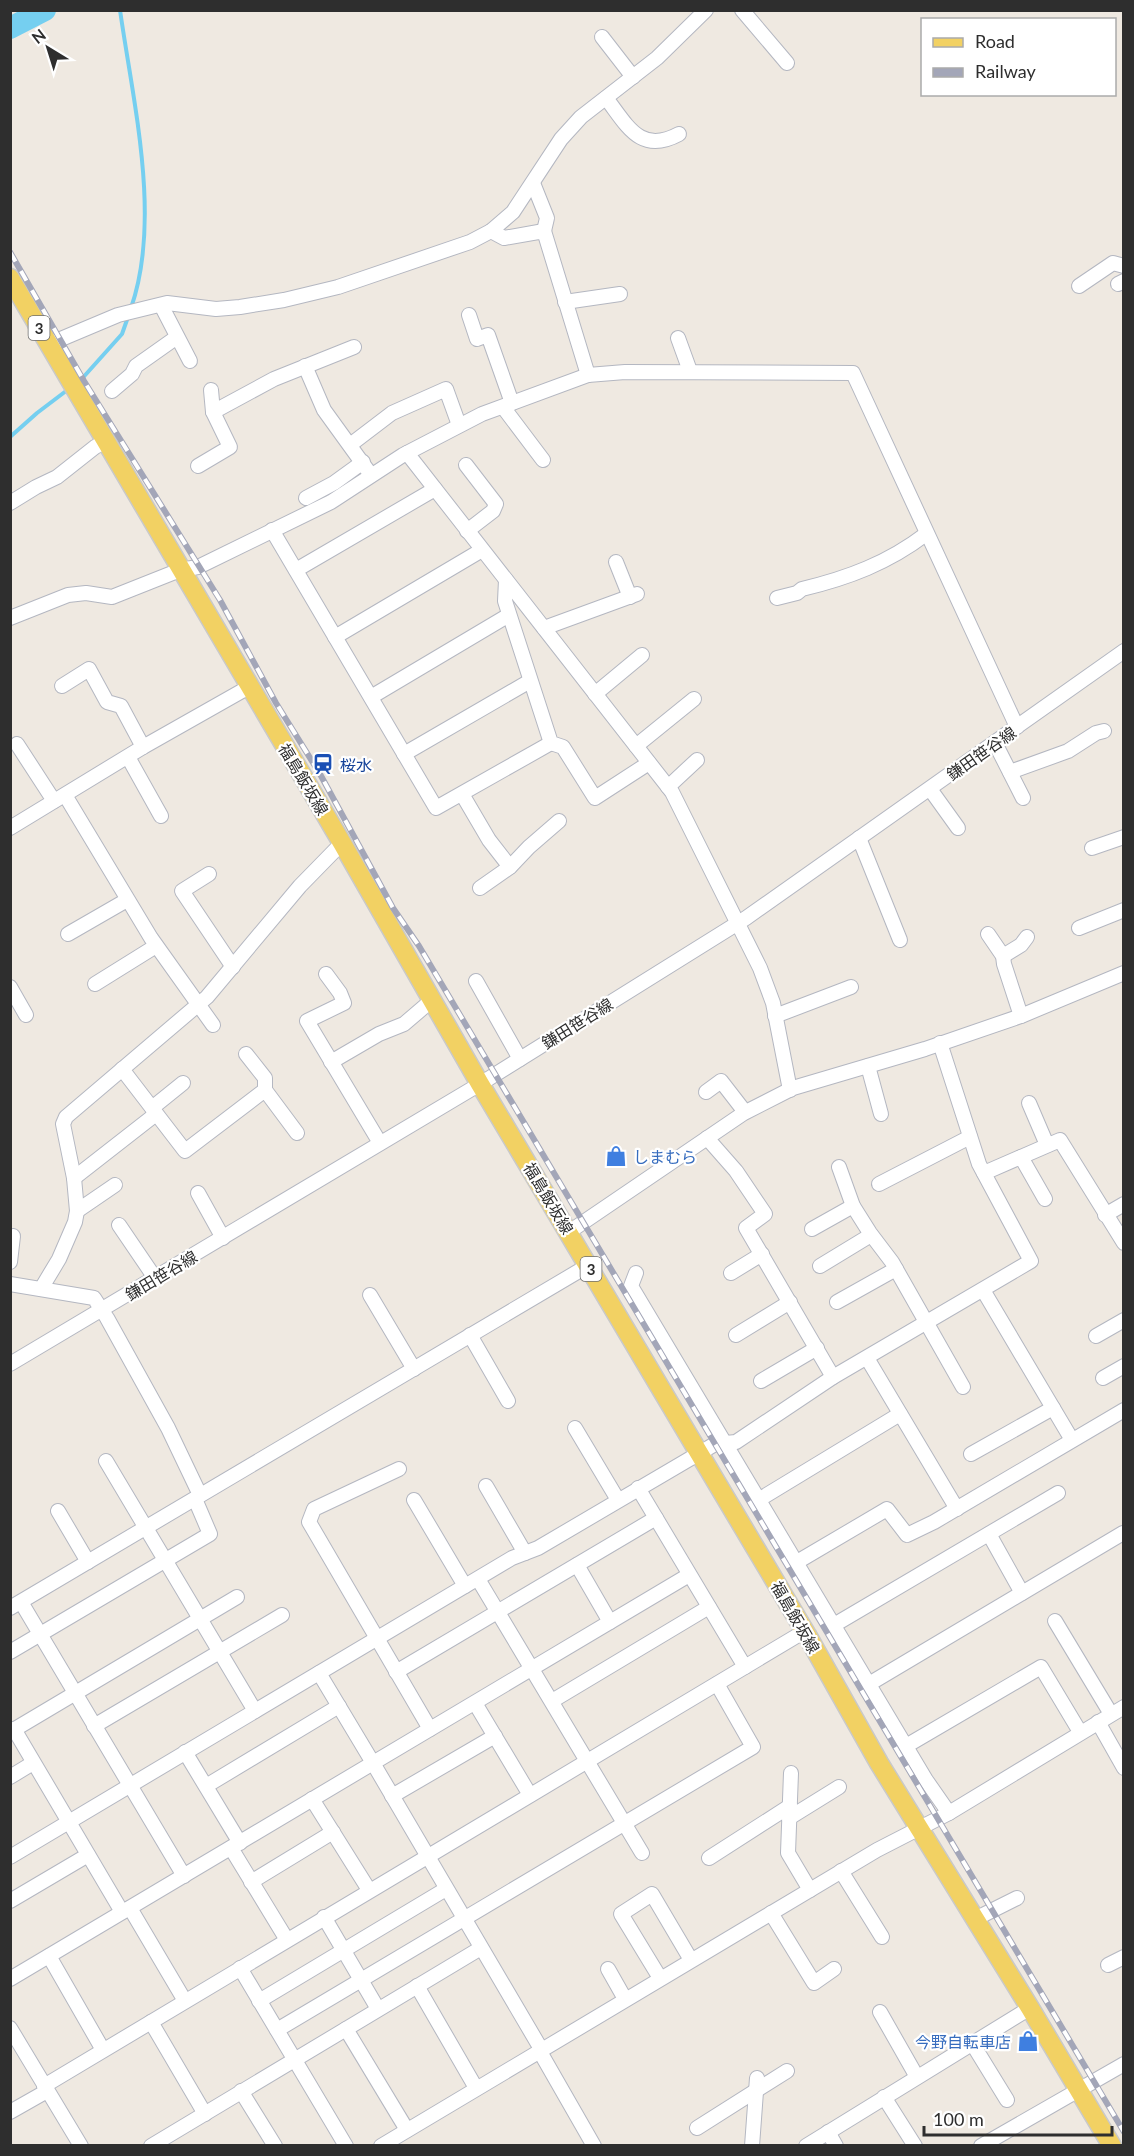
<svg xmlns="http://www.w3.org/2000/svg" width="1134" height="2156" viewBox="0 0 1134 2156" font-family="Lato,'Noto Sans JP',sans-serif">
	<rect width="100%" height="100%" fill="#efe9e1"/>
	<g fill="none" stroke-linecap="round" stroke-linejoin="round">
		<g stroke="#75cff0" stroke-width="4">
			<path d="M 120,10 C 133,102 162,219 131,308"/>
			<polyline points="79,382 122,334 128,317"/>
			<polyline points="10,437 37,413 70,388"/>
		</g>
		<polyline stroke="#75cff0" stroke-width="22" points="10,28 45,10"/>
		<defs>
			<g id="minor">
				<polyline points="742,10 787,63"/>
				<polyline points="602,37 633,77"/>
				<path d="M 606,98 C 627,125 640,155 679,134"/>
				<polyline points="533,183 547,218 544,231"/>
				<polyline points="491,231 504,238 544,231 588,375"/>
				<polyline points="1118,284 1124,281"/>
				<polyline points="1079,286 1113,263 1124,266"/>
				<polyline points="565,302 620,294"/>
				<polyline points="161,305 190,361"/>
				<polyline points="469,315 477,339 488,335 512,403"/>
				<polyline points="678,338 690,371"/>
				<polyline points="49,344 118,315 167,303 216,309 240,307 284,300 338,287 470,242 491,231 513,212 561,139 581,117 657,58 706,10"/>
				<polyline points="305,366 324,410 371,475"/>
				<polyline points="112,391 132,374 136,366 177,337"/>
				<polyline points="503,407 543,460"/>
				<polyline points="213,412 274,379 354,347"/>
				<polyline points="350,445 392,413 446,389 459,425"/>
				<polyline points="407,453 672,792 760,968 773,1003 790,1090"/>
				<polyline points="466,465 496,504 493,511 467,531"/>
				<polyline points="198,466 230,447 213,412 211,390"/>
				<polyline points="306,498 334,483 363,462"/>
				<polyline points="10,503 36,487 57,477 95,447 106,441"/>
				<polyline points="272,530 436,808 551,743"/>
				<polyline points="616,562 630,597"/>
				<polyline points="296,570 435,489"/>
				<polyline points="506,580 505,601 551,743 563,747 595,798 649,763"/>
				<path d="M 777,598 L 797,593 L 802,589 C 848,578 888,563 926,534"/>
				<polyline points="10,618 68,595 86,593 112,597 180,570 198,567 331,502 403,455 482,414 588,375 625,372 853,373 1017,727"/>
				<polyline points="544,628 637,594"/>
				<polyline points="335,637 482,550"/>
				<polyline points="62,686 89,669 107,702 121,706 143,747"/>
				<polyline points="595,694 642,655"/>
				<polyline points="371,697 509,615"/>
				<polyline points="995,743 1023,798"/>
				<polyline points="17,744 54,801"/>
				<polyline points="636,746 694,699"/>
				<polyline points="404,754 530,681"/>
				<polyline points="128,757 161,816"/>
				<polyline points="1010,772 1068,751 1096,733 1104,731"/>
				<polyline points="668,787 697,760"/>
				<polyline points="930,789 958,828"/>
				<polyline points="462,794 489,840 510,867"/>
				<polyline points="65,795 151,938 213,1025"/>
				<polyline points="10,828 143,747 249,687"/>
				<polyline points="859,838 900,940"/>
				<polyline points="1092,848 1124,837"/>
				<polyline points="209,874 182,891 233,967"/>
				<polyline points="480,888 510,867 529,847 559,821"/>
				<polyline points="1079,928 1124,910"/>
				<polyline points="68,934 127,900"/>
				<polyline points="988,934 1003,956 1004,964 1021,1016"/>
				<polyline points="1003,956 1021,945 1027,937"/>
				<polyline points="326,974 340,993 344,1003 307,1021 380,1143"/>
				<polyline points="476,981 520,1059"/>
				<polyline points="95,984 156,946"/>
				<polyline points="10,987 26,1015"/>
				<polyline points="775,1016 851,987"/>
				<polyline points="246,1054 265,1078 265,1090"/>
				<polyline points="331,1062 379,1034 404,1024 432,1000"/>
				<polyline points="868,1066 881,1114"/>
				<polyline points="122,1069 185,1151 265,1090 297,1133"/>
				<polyline points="706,1092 721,1081 745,1112"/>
				<polyline points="1029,1103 1047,1145"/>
				<polyline points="152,1108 183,1083"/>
				<polyline points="707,1138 736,1171 765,1214 746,1228 833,1377"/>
				<polyline points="1021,1157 1045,1199"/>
				<polyline points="839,1167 853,1206 870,1233 892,1262 963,1387"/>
				<polyline points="984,1173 1060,1140 1124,1243"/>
				<polyline points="74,1178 156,1114"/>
				<polyline points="879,1184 970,1137"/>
				<polyline points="198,1193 223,1238"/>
				<polyline points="77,1211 115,1185"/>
				<polyline points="1105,1215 1124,1204"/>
				<polyline points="119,1225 155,1278"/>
				<polyline points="812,1229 853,1206"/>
				<polyline points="569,1232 744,1113 793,1088 925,1049 1021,1016 1124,973"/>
				<polyline points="10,1262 13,1236"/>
				<polyline points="820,1266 871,1235"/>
				<polyline points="636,1273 631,1286 926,1780 949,1813"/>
				<polyline points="731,1273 762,1254"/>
				<polyline points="10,1284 94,1298 107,1318 168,1428 200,1495"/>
				<polyline points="41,1289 59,1259 75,1222 77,1211 74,1178 63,1124 66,1117 207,997 300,886 342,843"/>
				<polyline points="983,1290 1072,1440"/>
				<polyline points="370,1295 414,1369"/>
				<polyline points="837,1302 896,1269"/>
				<polyline points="470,1335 508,1401"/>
				<polyline points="736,1335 790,1302"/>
				<polyline points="1096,1336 1124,1320"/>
				<polyline points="867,1358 957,1509"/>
				<polyline points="10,1364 480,1084 746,918 1124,651"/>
				<polyline points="1103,1378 1124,1366"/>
				<polyline points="761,1381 817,1348"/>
				<polyline points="575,1428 618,1500"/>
				<polyline points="971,1454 1053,1408"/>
				<polyline points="106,1461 255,1711"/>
				<polyline points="399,1469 314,1509 309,1522 430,1729"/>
				<polyline points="486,1486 525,1553"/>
				<polyline points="638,1488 745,1667"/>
				<polyline points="760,1499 900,1414"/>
				<polyline points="414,1500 465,1586"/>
				<polyline points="58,1511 88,1562"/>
				<polyline points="989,1534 1022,1593"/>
				<polyline points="797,1562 887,1509 907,1535 934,1522 1124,1410"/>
				<polyline points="577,1565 610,1622"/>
				<polyline points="478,1579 642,1853"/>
				<polyline points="21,1602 184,1876"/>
				<polyline points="10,1608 589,1265"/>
				<polyline points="1055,1621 1111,1714"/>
				<polyline points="834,1625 1058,1493"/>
				<polyline points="10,1652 210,1534 195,1499"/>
				<polyline points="396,1672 656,1518"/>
				<polyline points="319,1673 373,1763 541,2049"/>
				<polyline points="869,1684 1123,1533"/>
				<polyline points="552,1701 709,1607"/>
				<polyline points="475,1703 530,1795"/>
				<polyline points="1098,1722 1124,1768"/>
				<polyline points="94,1726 282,1615"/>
				<polyline points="14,1729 122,1912"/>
				<polyline points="10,1732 237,1597"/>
				<polyline points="906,1746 1041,1667 1080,1732"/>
				<polyline points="185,1752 240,1843"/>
				<polyline points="791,1773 788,1853 810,1890"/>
				<polyline points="10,1777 33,1763"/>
				<polyline points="206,1786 339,1706"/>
				<polyline points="392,1796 495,1736"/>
				<polyline points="312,1799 369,1890"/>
				<polyline points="789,1818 839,1787"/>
				<polyline points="231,1848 287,1940"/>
				<polyline points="10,1857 512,1558 538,1548 715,1444 736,1442 833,1377 1031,1261 979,1164 940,1043"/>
				<polyline points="709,1858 790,1806"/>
				<polyline points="841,1871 882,1937"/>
				<polyline points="251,1882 333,1832"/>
				<polyline points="10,1901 88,1855"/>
				<polyline points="130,1908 185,2001"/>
				<polyline points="771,1913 814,1983 834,1969"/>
				<polyline points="324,1917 378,2009"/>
				<polyline points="975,1919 1017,1898"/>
				<polyline points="49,1956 103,2050"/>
				<polyline points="1108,1965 1124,1957"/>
				<polyline points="240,1968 346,2146"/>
				<polyline points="608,1969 625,1999"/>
				<polyline points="660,1978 621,1914 652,1894 691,1960"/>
				<polyline points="10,1979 689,1575"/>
				<polyline points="417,1986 476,2088"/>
				<polyline points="259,2001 446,1889"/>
				<polyline points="880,2012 917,2077"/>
				<polyline points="151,2022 205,2114"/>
				<polyline points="10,2028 81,2146"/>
				<polyline points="346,2029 407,2130"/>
				<polyline points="277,2030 753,1747 717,1684"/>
				<polyline points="972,2043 1007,2100"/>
				<polyline points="539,2050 594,2146"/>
				<polyline points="44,2086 805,1631"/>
				<polyline points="241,2091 275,2146"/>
				<polyline points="884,2097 915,2146"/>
				<polyline points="10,2112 47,2091"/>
				<polyline points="697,2128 787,2071"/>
				<polyline points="828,2132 836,2146"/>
				<polyline points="151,2146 481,1948"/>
				<polyline points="381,2146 877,1850 949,1813 1124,1707"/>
				<polyline points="752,2146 757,2078"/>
				<polyline points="806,2146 1030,2008"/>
				<polyline points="981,2146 1124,2064"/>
			</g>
			<polyline id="major" points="10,278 342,843 480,1084 807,1635 879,1763 1030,2008 1112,2146"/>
		</defs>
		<use href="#minor" stroke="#b4b7c1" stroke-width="16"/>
		<use href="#major" stroke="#c9c9c9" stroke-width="21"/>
		<use href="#minor" stroke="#fff" stroke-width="14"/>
		<use href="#major" stroke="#f2d163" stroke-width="18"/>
		<defs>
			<polyline id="rail" points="10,252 84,381 220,600 276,703 320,774 393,908 419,946 1124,2132"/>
		</defs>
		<use href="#rail" stroke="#a3a6b8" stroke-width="6"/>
		<use href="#rail" stroke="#fff" stroke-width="4" stroke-dasharray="11" stroke-linecap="butt"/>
	</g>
	<defs>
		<symbol id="station-bare" viewBox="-9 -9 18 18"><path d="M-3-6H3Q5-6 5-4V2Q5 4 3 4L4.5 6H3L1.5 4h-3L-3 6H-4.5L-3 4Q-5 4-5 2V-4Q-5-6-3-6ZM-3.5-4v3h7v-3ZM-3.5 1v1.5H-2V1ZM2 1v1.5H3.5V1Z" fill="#1a4fb4" stroke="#fff" stroke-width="2.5" paint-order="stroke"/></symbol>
		<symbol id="shop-bare" viewBox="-9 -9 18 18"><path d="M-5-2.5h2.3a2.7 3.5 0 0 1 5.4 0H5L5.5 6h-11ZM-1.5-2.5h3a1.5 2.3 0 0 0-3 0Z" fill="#3f7fe0" stroke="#fff" stroke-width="2.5" paint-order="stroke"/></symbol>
	</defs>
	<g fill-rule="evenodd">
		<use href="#station-bare" x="308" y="749" width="30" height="30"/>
		<use href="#shop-bare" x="601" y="1141" width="30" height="30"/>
		<use href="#shop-bare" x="1013" y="2026" width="30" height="30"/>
	</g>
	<g text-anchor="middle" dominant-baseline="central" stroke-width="4.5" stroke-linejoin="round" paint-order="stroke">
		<g fill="#fff" stroke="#6d6d6d" stroke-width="1.5">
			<rect x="28.5" y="316" width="21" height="24" rx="4.5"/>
			<rect x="580.5" y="1257" width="21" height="24" rx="4.5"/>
		</g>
		<g font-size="15" font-weight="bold" fill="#2e2e2e">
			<text x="39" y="328">3</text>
			<text x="591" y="1269">3</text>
		</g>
		<g font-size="16" fill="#2e2e2e" stroke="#fff">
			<text transform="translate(981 753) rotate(-35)">鎌田笹谷線</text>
			<text transform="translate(304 779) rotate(59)">福島飯坂線</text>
			<text transform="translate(577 1023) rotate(-32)">鎌田笹谷線</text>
			<text transform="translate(549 1198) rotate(59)">福島飯坂線</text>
			<text transform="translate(161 1275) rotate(-31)">鎌田笹谷線</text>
			<text transform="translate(796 1617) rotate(60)">福島飯坂線</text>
		</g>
		<g font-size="16" fill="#164399" stroke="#fff" text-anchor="start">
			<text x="340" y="764">桜水</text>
		</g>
		<g font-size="16" fill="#366cbe" stroke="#fff" text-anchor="start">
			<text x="633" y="1156">しまむら</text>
			<text x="1011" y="2041" text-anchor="end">今野自転車店</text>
		</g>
	</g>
	<rect width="1134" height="2156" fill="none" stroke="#2e2e2e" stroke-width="24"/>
	<rect x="921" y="18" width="195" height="78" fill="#ffffff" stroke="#ababab" stroke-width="1.5"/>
	<rect x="933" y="38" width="30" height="9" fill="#f2d163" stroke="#ababab" stroke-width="1.5"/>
	<text x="975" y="48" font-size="18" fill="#2e2e2e">Road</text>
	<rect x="933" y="68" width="30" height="9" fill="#a3a6b8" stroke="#ababab" stroke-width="1.5"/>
	<text x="975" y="78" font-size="18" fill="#2e2e2e">Railway</text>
	<g transform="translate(48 48) rotate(322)" stroke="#ffffff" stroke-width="4.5" paint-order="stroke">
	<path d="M0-4.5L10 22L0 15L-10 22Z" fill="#2e2e2e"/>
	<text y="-9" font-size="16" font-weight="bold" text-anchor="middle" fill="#2e2e2e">N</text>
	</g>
	<path d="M924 2126v9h188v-9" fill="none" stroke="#2e2e2e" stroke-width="3"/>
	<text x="933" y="2126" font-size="18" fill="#2e2e2e" stroke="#ffffff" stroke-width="4.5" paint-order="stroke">100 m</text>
</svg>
